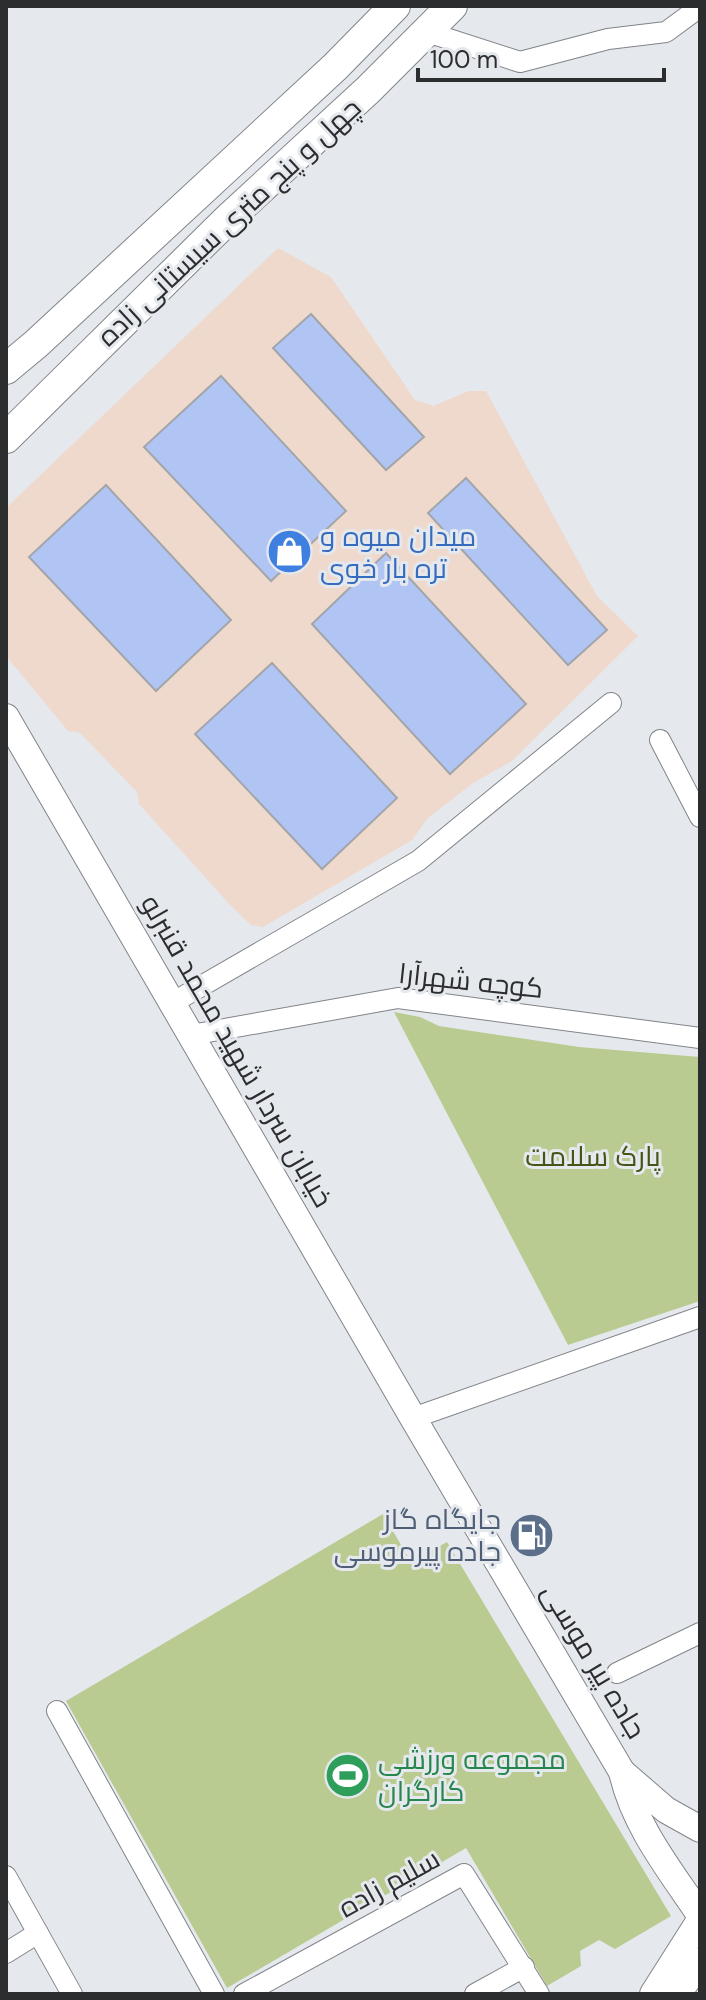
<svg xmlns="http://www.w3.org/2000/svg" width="706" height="2000" viewBox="0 0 706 2000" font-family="'DM Sans',Cairo,sans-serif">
	<rect width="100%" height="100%" fill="#e5e8ed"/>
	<polygon fill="#efd9cc" points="278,248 331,277 415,400 433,406 469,391 486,391 597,596 638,636 512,761 473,783 427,819 412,840 263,927 251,925 231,906 139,804 137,792 79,732 68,731 6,656 6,508"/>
	<g fill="#bacb92">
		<polygon points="394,1012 420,1017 439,1026 579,1047 700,1057 700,1301 568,1345"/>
		<polygon points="383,1514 411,1562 447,1542 671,1916 615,1949 599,1940 580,1951 581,1966 547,1986 466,1848 227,1988 66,1701"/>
	</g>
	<g fill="#b1c5f4" stroke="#a2a5aa" stroke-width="2">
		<polygon points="311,314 424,437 386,470 273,348"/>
		<polygon points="221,376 346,511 271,581 144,447"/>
		<polygon points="466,478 607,630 568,665 428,513"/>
		<polygon points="106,485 231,620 156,691 29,557"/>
		<polygon points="386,553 526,704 450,774 312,624"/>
		<polygon points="272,663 397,798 322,869 195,734"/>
	</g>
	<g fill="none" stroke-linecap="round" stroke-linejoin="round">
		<defs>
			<g id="minor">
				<polyline points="427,32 520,62 608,39 666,32 700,7"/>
				<polyline points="660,740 700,817"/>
				<polyline points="172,1003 418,861 611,703"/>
				<polyline points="191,1035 398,998 700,1038"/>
				<polyline points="413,1418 700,1317"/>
				<polyline points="617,1673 700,1633"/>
				<polyline points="57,1711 214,1994"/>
				<polyline points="6,1876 72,1994"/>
				<polyline points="6,1953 38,1933"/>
				<polyline points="244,1994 464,1874 539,1994"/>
				<polyline points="475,1994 524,1967"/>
			</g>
			<g id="major">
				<path d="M 6,717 L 413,1418 L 622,1772 C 634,1826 670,1870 700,1915"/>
				<polyline points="622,1772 666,1810 700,1829"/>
				<polyline points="653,1994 700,1920"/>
				<polyline points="678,1994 700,1961"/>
			</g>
			<g id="highway">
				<polyline points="6,369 36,344 335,67 395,6"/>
				<polyline points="6,438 229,218 368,90 452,6"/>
			</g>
		</defs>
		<use href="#minor" stroke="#818489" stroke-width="22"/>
		<use href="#major" stroke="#818489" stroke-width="28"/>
		<use href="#highway" stroke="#818489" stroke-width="32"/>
		<use href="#minor" stroke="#fff" stroke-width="20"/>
		<use href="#major" stroke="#fff" stroke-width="26"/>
		<use href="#highway" stroke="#fff" stroke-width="30"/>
	</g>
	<defs>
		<symbol id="shop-disc" viewBox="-11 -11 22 22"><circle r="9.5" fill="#3f7fe0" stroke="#e5e8ed"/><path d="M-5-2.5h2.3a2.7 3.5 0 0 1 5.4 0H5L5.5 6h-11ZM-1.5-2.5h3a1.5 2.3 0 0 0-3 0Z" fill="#fff"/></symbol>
		<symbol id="fuel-disc" viewBox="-11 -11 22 22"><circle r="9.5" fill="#5c6f8a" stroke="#e5e8ed"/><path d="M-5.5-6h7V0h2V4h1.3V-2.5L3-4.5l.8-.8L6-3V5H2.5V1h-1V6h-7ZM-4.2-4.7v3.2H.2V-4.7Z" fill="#fff"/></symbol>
		<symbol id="stadium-disc" viewBox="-11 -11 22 22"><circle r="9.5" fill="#2e9e5b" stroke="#e5e8ed"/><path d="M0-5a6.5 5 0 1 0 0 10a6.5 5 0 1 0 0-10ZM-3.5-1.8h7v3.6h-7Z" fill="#fff"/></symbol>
	</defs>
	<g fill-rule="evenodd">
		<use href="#shop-disc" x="264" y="526" width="51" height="51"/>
		<use href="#fuel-disc" x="506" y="1510" width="51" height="51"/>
		<use href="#stadium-disc" x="322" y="1750" width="51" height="51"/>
	</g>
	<g text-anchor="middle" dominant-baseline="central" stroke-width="6" stroke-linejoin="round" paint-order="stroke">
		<g font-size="28" fill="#2c2d2f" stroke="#e5e8ed">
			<text transform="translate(229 222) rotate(-43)">چهل و پنج متری سیستانی زاده</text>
			<text transform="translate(471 981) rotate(6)">کوچه شهرآرا</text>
			<text transform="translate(237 1051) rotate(60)">خیابان سردار شهید محمد قنبرلو</text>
			<text transform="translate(594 1661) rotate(59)">جاده پیر موسی</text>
			<text transform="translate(389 1883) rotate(-29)">سلیم زاده</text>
		</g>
		<g font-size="28" fill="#366cbe" stroke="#e5e8ed" text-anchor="start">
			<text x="320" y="536">میدان میوه و<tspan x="320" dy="32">تره بار خوی</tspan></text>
		</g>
		<g font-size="28" fill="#465515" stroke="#e5e8ed">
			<text x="593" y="1156">پارک سلامت</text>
		</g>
		<g font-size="28" fill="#4e5e75" stroke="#e5e8ed" text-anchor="end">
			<text x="501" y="1519">جایگاه گاز<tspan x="501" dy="32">جاده پیرموسی</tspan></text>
		</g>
		<g font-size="28" fill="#27864d" stroke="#e5e8ed" text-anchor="start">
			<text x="378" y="1759">مجموعه ورزشی<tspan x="378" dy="32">کارگران</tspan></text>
		</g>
	</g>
	<rect width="706" height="2000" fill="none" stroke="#2c2d2f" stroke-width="16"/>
	<path d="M418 68v12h246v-12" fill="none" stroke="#2c2d2f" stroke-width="4"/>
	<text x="430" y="68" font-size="24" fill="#2c2d2f" stroke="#e5e8ed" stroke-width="6" paint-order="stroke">100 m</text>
</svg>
